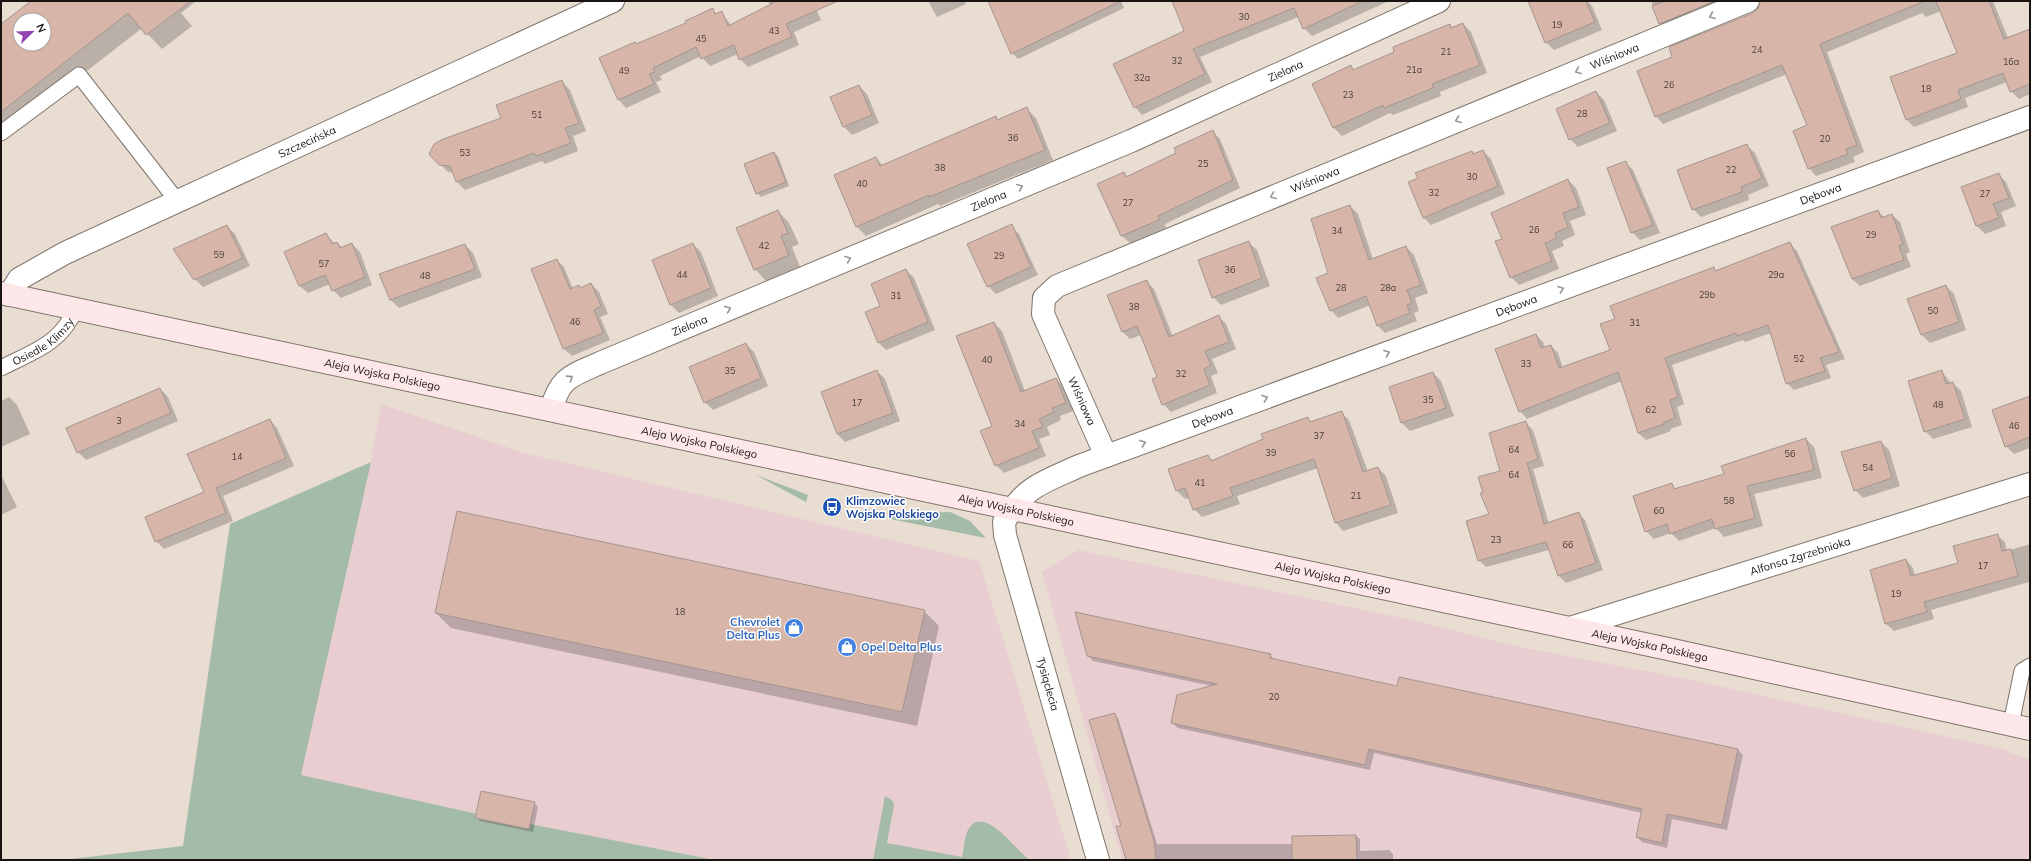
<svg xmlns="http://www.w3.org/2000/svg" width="2031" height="861" viewBox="0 0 2031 861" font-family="Mulish,sans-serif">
	<rect width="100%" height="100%" fill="#e9dcd1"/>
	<g fill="#e8cdd1">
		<polygon points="381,404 524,453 979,561 1071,860 715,860 478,814 301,775 373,450"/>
		<polygon points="1078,550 1412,620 1510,645 1687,679 2007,750 2007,752 2030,759 2030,860 1122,860 1042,572"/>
	</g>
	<g fill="#a5bbaa">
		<polygon points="371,462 301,775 478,814 715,860 62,860 183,846 230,524"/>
		<polygon points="756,475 808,495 806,502"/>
		<polygon points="950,512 970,521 986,538 890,519 891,513"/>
		<path d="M 885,796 L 893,801 L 894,805 L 887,843 L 962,857 C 964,849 964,839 967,832 C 981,800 1016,850 1029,860 L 873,860 Z"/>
	</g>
	<g fill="#0003" fill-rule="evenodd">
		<path d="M 32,1 L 196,1 L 181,13 L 192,26 L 162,49 L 142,28 L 1,138 L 1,25 ZM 20,20 L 44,20 L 44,44 L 20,44 Z"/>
		<polygon points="768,1 813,1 821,20 794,32 799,45 748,67 740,59 738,54 710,66 701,56 660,76 662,80 656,82 661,92 626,108 619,100 637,45 687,24 712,10 717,14 721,12 731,25 770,5"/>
		<polygon points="928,1 964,1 966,4 937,17"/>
		<polygon points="1030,1 1121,1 1124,8 1018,59 1012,53"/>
		<polygon points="1173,1 1389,1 1312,36 1304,28 1298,17 1200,57 1212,82 1142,115 1135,107 1185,32"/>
		<polygon points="1529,1 1587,1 1592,6 1602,30 1554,50 1546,42"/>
		<polygon points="1651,1 1725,1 1668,31 1660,23"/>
		<polygon points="1812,1 1993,1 2008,38 2030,30 2030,94 2019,99 2011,91 2007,82 1965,98 1968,107 1914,127 1907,120 1958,53 1941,11 1926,17 1922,13 1827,52 1864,152 1853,157 1855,162 1816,176 1809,168 1809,126 1787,74 1663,124 1656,116"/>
		<polygon points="1463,24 1471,32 1487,73 1440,92 1441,96 1393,115 1390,113 1342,136 1334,128 1313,84 1350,66 1355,71 1450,25 1453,28"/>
		<polygon points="562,82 570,90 586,131 573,136 578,151 545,164 542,161 465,190 457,182 453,173 448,172 440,164"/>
		<polygon points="859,86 867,94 879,123 852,135 844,127 831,97"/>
		<polygon points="1596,92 1604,100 1617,131 1578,147 1570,139"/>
		<polygon points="1027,109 1036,118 1053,160 940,206 938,204 866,236 857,227 876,158 883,166 995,117 999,121"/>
		<polygon points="1212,131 1220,139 1240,188 1165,224 1166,228 1130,243 1122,236 1124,173 1128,177 1177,153"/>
		<polygon points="1747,146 1755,153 1769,186 1748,195 1749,200 1701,217 1693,209"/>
		<polygon points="1483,151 1491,159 1505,194 1431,225 1423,217 1472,152 1474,155"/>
		<polygon points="774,153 778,156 789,186 761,197 757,193"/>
		<polygon points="1625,162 1633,170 1660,233 1640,240 1632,232"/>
		<polygon points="1998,174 2006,182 2016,206 2001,212 2006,226 1985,234 1977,226 1962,188"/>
		<polygon points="1568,180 1576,188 1586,215 1570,221 1575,235 1562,241 1564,246 1552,251 1559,269 1519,285 1511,277 1503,239"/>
		<polygon points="1350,206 1358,214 1373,259 1406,247 1414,255 1428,293 1415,298 1419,311 1414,313 1417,321 1385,333 1377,325 1370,305 1338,318 1331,310 1330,274"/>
		<polygon points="778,211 789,223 799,244 792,247 800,267 766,281 755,269"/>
		<polygon points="1878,211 1885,218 1892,215 1900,222 1910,252 1906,254 1911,267 1860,286 1852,279"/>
		<polygon points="227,226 235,234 250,266 203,287 195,279"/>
		<polygon points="1011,226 1019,234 1038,275 996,294 988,286"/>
		<polygon points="326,234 335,244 337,243 343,248 352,244 360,252 372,285 341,298 333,290 330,284 308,293 300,286 285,252"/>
		<polygon points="1249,243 1257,250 1270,286 1221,305 1213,297"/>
		<polygon points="693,244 701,252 718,296 679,313 671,305 653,261"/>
		<polygon points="1790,244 1797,251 1845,359 1826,365 1831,378 1794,390 1787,383 1771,333 1745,342 1743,340 1672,365 1684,404 1677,407 1682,425 1670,429 1671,431 1646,440 1638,433 1622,381 1527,419 1520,411 1536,335 1543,342 1545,348 1551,346 1558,353 1563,368 1611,351 1616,320 1713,268 1716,271"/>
		<polygon points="465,245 473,253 482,277 399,308 391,300 381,274"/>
		<polygon points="557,260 564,267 573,289 579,286 581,288 591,284 599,292 608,314 600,317 610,340 572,356 564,349 532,270"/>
		<polygon points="906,270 914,278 935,330 886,350 878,342 881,306"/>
		<polygon points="1146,281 1154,289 1173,337 1218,316 1226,324 1236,349 1212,359 1218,373 1211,376 1217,393 1171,412 1163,404 1158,377 1141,335 1130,339 1123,332"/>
		<polygon points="1946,286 1954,294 1966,330 1930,343 1922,335 1909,300"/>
		<polygon points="994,323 1002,331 1025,391 1056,379 1064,387 1073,411 1060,416 1061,420 1047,427 1050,435 1039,439 1046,456 1004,473 996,465"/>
		<polygon points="746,344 754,352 768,386 713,410 705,402"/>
		<polygon points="877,371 885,379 900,421 845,442 837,434"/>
		<polygon points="1942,372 1951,383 1953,383 1961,391 1972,427 1933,439 1925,431"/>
		<polygon points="1433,373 1441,381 1454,416 1410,431 1402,423 1390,388"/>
		<polygon points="160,389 168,397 178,421 86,460 78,452"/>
		<polygon points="9,397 17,405 30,434 1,447 1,401"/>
		<polygon points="2030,397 2030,448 2014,454 2006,446"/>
		<polygon points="1341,412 1349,420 1368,472 1378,468 1386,476 1398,513 1343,531 1336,523 1318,468 1237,496 1240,504 1202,517 1194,509 1190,497 1185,499 1177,491 1170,470 1208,456 1213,461 1308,419 1312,423"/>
		<polygon points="270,420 277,428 294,466 223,496 233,521 164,549 156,541 205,493"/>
		<polygon points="1526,423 1533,430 1544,466 1533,469 1549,524 1578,513 1585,520 1603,570 1566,583 1559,576 1549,550 1486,567 1479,560 1491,515 1484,493 1502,471"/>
		<polygon points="1806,439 1814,447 1822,478 1754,494 1763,526 1724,537 1716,528 1679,541 1671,533 1654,539 1646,531 1671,484 1677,490 1725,475"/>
		<polygon points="1881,442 1889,450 1900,486 1863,498 1855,490"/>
		<polygon points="1,475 17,507 1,515"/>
		<polygon points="1997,535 2005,542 2007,551 2030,544 2030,584 2029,582 1931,610 1934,619 1894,631 1886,624 1906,560 1913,568 1915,576 1959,564"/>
		<polygon points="924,611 939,626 917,726 451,628 436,613"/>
		<polygon points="1270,655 1275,660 1398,687 1738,750 1743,755 1727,830 1672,819 1667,848 1642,842 1637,837 1642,813 1374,753 1370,770 1178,728 1172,723 1212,686 1093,661 1088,656"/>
		<polygon points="1114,714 1118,718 1157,844 1293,844 1356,836 1360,839 1360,851 1389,850 1393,854 1393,860 1127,860 1122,827"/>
		<polygon points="534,803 538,807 533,832 480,821 476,817"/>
	</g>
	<g fill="#d7b6a9" stroke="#a4958f" fill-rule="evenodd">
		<path d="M 31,1 L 191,1 L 146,35 L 128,13 L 1,112 L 1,24 ZM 20,20 L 44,20 L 44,44 L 20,44 Z"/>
		<polygon points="777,1 838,1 786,24 792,37 739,60 734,45 701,59 696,47 653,68 655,72 649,74 654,84 618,100 599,58 635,42 636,44 686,23 685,21 713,8 715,14 722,11 728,26"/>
		<polygon points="988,1 1121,1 1011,54"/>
		<polygon points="1172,1 1363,1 1303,29 1294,8 1193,49 1205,74 1134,108 1113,64 1184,31"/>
		<polygon points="1528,1 1586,1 1595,22 1545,43"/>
		<polygon points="1665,1 1715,1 1659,24 1652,6"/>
		<polygon points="1760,1 1925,1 1820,44 1857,145 1846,149 1848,154 1808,169 1793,131 1807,125 1782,65 1655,117 1637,71 1672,57 1669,47 1753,13 1758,8"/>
		<polygon points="1936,1 1989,1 2004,39 2030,29 2030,84 2010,92 2003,73 1958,90 1961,99 1906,120 1890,77 1957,53"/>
		<polygon points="1463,23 1480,65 1432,84 1433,88 1384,108 1383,105 1333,128 1312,84 1351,65 1353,70 1394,52 1393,47 1450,24 1451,28"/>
		<polygon points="562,80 579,123 565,128 571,143 536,156 534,153 456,182 450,166 439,165 429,154 434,144 441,140 501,118 496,105"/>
		<polygon points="859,85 872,115 843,127 830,97"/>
		<polygon points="1596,91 1610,123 1569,140 1556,109"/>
		<polygon points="1027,107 1045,150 929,197 929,195 856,227 834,175 876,157 880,166 996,116 997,120"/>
		<polygon points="1213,130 1233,180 1158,216 1159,220 1121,236 1097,184 1124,172 1126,177 1176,153 1174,148"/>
		<polygon points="1747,144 1762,178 1741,187 1742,192 1692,210 1677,170"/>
		<polygon points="1483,150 1498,186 1423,218 1408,182 1418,178 1415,173 1472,151 1473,154"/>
		<polygon points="774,152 786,182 756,194 744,164"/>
		<polygon points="1626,161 1653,225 1631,233 1607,168"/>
		<polygon points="1999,173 2009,198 1993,204 1999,218 1976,226 1961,187"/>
		<polygon points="1568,179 1579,207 1563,213 1568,227 1555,233 1557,238 1545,243 1552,261 1510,278 1495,241 1502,239 1491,213"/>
		<polygon points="1350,205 1369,260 1406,246 1421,285 1407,290 1412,303 1407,305 1410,313 1377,326 1366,296 1330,311 1316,278 1328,273 1311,219"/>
		<polygon points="778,210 788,233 781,236 789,255 754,270 736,228"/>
		<polygon points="1878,210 1881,218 1892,214 1903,244 1899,246 1904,260 1852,279 1831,227"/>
		<polygon points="1012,224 1031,267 987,287 967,244"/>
		<polygon points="227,225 243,258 194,280 173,249"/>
		<polygon points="326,233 332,244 337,242 340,248 352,243 365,277 332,291 325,275 299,286 284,252"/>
		<polygon points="1249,241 1262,278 1212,298 1198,260"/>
		<polygon points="1790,242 1839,352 1820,358 1825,371 1786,384 1768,325 1737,336 1736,333 1665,358 1678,397 1670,400 1675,418 1664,422 1664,424 1638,433 1618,372 1519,412 1495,349 1536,334 1541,348 1551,345 1559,368 1610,350 1600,324 1615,319 1610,306 1714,267 1715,271"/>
		<polygon points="693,243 711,288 670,305 652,260"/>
		<polygon points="465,244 475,269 390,300 379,274"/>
		<polygon points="557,259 570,289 579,285 580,288 591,283 601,306 594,310 603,333 563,349 531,269"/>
		<polygon points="906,269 928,322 878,343 865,312 880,306 871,284"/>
		<polygon points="1147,280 1169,337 1219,315 1229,342 1205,351 1211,365 1204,369 1210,385 1162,405 1152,379 1157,377 1137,326 1122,332 1107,295"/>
		<polygon points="1946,285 1959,322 1921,335 1907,299"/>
		<polygon points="994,322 1021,392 1056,378 1066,403 1052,408 1054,412 1039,419 1043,427 1032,431 1039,448 995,466 980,431 992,426 956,336"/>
		<polygon points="746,343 761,378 704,403 689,367"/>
		<polygon points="877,370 893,413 837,434 821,392"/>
		<polygon points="1942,370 1946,384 1953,382 1965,419 1924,432 1908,381"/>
		<polygon points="1433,372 1446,408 1401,423 1389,387"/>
		<polygon points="160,388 171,413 77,453 66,428"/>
		<polygon points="2030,396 2030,437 2005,447 1992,410"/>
		<polygon points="1342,411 1363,472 1378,467 1391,505 1335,523 1314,459 1230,488 1233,496 1193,510 1185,488 1176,491 1168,469 1208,455 1211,461 1263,439 1261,434 1308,417 1310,422"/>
		<polygon points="270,419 286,458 216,488 226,513 155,542 145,517 204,492 187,454"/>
		<polygon points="1526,421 1538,459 1527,463 1544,524 1579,512 1596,563 1558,576 1546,542 1478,561 1466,521 1489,514 1480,493 1483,493 1478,477 1500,471 1489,433"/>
		<polygon points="1806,438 1814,470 1747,486 1755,518 1715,529 1712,519 1670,534 1667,524 1645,532 1633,496 1672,483 1674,489 1724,474 1721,466"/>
		<polygon points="1881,441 1892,478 1854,491 1841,452"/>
		<polygon points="457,511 925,610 902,712 435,613"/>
		<polygon points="1998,534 2002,551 2011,549 2018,576 1924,602 1927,612 1885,624 1870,570 1906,559 1911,576 1958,563 1953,546"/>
		<polygon points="1075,612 1271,654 1270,658 1397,686 1399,677 1738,749 1722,825 1667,814 1662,843 1636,837 1642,809 1369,749 1365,765 1171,723 1177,695 1217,684 1087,656"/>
		<polygon points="1115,713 1154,841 1156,860 1126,860 1116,826 1121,826 1089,720"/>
		<polygon points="481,791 535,802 529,829 475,818"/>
		<polygon points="1356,835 1357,860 1292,860 1292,836"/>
	</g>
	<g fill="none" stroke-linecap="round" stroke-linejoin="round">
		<defs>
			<g id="service">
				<polyline points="1,133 79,75 178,202"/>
				<path id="s1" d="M 1,368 C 34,351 61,344 76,308"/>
				<polyline points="2011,724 2022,671 2030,666"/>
			</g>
			<g id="minor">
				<path id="s2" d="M 9,295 L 19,279 L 65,253 L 613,1"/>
				<path id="s3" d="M 551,410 C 560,377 571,376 600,363 L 1131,141 L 1439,1"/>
				<path id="s4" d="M 1106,456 L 1043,314 L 1044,298 L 1057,286 L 1748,1"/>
				<path id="s5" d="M 1570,628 L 2030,484"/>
				<path id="s6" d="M 1098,860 L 1005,535 L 1004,522 C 1025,486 1042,483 1079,466 L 2030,117"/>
			</g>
			<g id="secondary">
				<path id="s7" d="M 1,293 L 1668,649 L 2030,729"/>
			</g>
		</defs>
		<use href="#service" stroke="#7f746b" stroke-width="17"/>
		<use href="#minor" stroke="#7f746b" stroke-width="24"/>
		<use href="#secondary" stroke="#7f746b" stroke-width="24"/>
		<use href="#service" stroke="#fff" stroke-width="15"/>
		<use href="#minor" stroke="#fff" stroke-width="22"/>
		<use href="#secondary" stroke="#fde7e9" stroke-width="22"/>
	</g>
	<defs><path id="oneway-chevron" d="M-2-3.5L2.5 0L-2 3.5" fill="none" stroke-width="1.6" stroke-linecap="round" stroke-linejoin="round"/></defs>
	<g stroke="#989594">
		<use href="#oneway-chevron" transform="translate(1712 16) rotate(158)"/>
		<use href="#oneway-chevron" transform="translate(1578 71) rotate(158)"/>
		<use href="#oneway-chevron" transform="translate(1458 120) rotate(158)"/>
		<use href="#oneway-chevron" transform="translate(1020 187) rotate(-23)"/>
		<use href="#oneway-chevron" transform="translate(1273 196) rotate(158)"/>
		<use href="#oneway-chevron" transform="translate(848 259) rotate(-23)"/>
		<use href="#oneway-chevron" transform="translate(1561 289) rotate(-20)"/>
		<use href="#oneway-chevron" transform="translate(728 309) rotate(-23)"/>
		<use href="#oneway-chevron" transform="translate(1387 353) rotate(-20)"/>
		<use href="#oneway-chevron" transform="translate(570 378) rotate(-33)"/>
		<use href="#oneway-chevron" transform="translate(1265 398) rotate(-20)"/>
		<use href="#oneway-chevron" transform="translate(1143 443) rotate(-20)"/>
	</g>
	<defs>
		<symbol id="bus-disc" viewBox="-11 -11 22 22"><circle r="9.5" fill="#1a4fb4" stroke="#fff"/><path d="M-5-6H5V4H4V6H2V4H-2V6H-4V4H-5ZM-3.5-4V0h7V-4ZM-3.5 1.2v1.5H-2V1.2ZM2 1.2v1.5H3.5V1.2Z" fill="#fff"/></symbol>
		<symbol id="shop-disc" viewBox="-11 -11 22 22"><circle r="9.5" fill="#3f7fe0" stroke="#fff"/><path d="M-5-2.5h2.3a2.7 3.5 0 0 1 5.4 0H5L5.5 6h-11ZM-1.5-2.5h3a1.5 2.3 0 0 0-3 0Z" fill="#fff"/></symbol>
	</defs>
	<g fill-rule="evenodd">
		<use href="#bus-disc" x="821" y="496" width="22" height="22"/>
		<use href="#shop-disc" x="783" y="617" width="22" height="22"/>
		<use href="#shop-disc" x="836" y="636" width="22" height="22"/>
	</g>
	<g text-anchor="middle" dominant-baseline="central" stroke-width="3" stroke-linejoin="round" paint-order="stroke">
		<g font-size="9" fill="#483c37">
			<text x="1244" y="16">30</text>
			<text x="1557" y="24">19</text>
			<text x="774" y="30">43</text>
			<text x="701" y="38">45</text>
			<text x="1757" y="49">24</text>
			<text x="1446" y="51">21</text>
			<text x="1177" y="60">32</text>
			<text x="2011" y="61">16a</text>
			<text x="1414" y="69">21a</text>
			<text x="624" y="70">49</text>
			<text x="1142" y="77">32a</text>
			<text x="1669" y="84">26</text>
			<text x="1926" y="88">18</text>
			<text x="1348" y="94">23</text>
			<text x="1582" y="113">28</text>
			<text x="537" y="114">51</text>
			<text x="1013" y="137">36</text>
			<text x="1825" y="138">20</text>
			<text x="465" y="152">53</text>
			<text x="1203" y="163">25</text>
			<text x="940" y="167">38</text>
			<text x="1731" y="169">22</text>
			<text x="1472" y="176">30</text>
			<text x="862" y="183">40</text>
			<text x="1434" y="192">32</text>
			<text x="1985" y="193">27</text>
			<text x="1128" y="202">27</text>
			<text x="1534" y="229">26</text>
			<text x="1337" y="230">34</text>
			<text x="1871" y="234">29</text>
			<text x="764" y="245">42</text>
			<text x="219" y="254">59</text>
			<text x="999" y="255">29</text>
			<text x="324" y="263">57</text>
			<text x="1230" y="269">36</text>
			<text x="682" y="274">44</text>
			<text x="1776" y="274">29a</text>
			<text x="425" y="275">48</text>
			<text x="1341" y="287">28</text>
			<text x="1388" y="287">28a</text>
			<text x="1707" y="294">29b</text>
			<text x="896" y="295">31</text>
			<text x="1134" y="306">38</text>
			<text x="1933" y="310">50</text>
			<text x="575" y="321">46</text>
			<text x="1635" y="322">31</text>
			<text x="1799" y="358">52</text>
			<text x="987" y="359">40</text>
			<text x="1526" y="363">33</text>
			<text x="730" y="370">35</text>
			<text x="1181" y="373">32</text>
			<text x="1428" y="399">35</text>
			<text x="857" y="402">17</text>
			<text x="1938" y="404">48</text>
			<text x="1651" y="409">62</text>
			<text x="119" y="420">3</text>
			<text x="1020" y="423">34</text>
			<text x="2014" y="425">46</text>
			<text x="1319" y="435">37</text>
			<text x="1514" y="449">64</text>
			<text x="1271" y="452">39</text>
			<text x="1790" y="453">56</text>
			<text x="237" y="456">14</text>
			<text x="1868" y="467">54</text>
			<text x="1514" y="474">64</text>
			<text x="1200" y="482">41</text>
			<text x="1356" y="495">21</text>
			<text x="1729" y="500">58</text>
			<text x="1659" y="510">60</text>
			<text x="1496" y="539">23</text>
			<text x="1568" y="544">66</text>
			<text x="1983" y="565">17</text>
			<text x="1896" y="593">19</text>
			<text x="680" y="611">18</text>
			<text x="1274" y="696">20</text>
		</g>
		<g font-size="11" fill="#191411" stroke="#fff">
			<text stroke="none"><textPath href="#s4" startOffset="792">Wiśniowa</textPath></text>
			<text stroke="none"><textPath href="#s3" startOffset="817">Zielona</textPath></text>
			<text stroke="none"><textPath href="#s2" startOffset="338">Szczecińska</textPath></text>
			<text stroke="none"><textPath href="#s4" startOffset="468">Wiśniowa</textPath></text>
			<text stroke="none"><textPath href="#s6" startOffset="1237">Dębowa</textPath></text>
			<text stroke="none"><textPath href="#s3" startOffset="493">Zielona</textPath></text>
			<text stroke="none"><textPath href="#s6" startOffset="913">Dębowa</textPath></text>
			<text stroke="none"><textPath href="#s3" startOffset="169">Zielona</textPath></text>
			<text stroke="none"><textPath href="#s1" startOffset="50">Osiedle Klimzy</textPath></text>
			<text stroke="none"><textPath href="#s7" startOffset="390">Aleja Wojska Polskiego</textPath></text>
			<text transform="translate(1082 401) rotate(66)">Wiśniowa</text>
			<text stroke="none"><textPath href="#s6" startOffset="589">Dębowa</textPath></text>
			<text stroke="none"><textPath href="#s7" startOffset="714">Aleja Wojska Polskiego</textPath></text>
			<text stroke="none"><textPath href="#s7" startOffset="1038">Aleja Wojska Polskiego</textPath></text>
			<text stroke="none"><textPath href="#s5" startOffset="241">Alfonsa Zgrzebnioka</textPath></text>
			<text stroke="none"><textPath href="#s7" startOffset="1362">Aleja Wojska Polskiego</textPath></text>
			<text stroke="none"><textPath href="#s7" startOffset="1686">Aleja Wojska Polskiego</textPath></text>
			<text transform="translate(1048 684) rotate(74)">Tysiąclecia</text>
		</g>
		<g font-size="11" font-weight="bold" fill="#164399" stroke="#fff" text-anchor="start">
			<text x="846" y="501">Klimzowiec<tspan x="846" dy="13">Wojska Polskiego</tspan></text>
		</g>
		<g font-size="11" font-weight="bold" fill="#366cbe" stroke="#fff" text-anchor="end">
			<text x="780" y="622">Chevrolet<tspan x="780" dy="13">Delta Plus</tspan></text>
			<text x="861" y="647" text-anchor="start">Opel Delta Plus</text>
		</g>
	</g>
	<rect width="2031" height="861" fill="none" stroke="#191411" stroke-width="4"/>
	<g transform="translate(32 32) rotate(67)"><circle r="19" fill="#ffffff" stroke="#a3a1a0"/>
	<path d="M0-3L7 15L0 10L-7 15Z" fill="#9542b1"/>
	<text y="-6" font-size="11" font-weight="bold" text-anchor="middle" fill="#191411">N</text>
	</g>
</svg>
